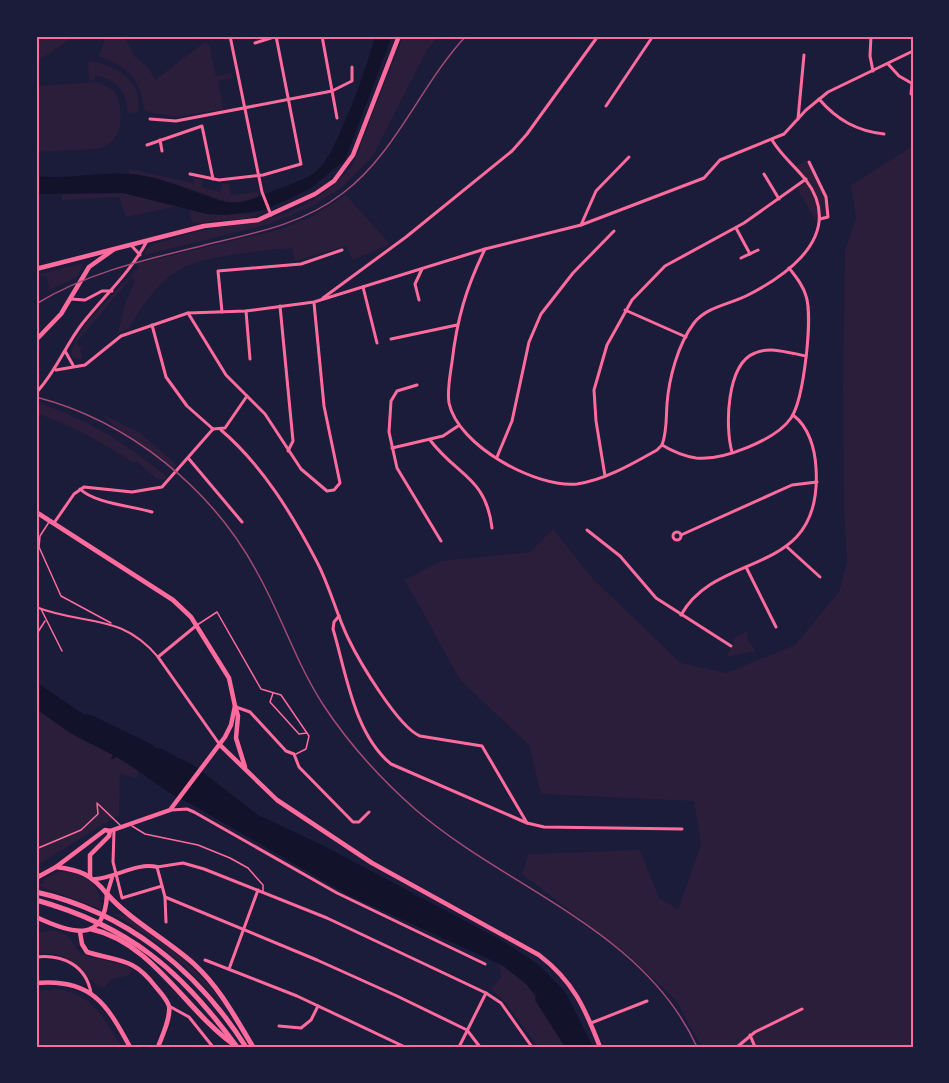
<svg xmlns="http://www.w3.org/2000/svg" width="949" height="1083" viewBox="0 0 949 1083" font-family="'PT Sans Narrow',sans-serif">
	<rect width="100%" height="100%" fill="#1b1b3a"/>
	<g fill="#2a1e3b">
		<polygon points="36,36 70,36 69,40 36,62"/>
		<path d="M 106,36 L 126,40 L 135,57 L 148,67 L 155,80 L 205,42 L 210,47 L 216,76 L 232,73 L 233,78 L 218,81 L 223,109 L 175,117 L 145,111 C 138,76 131,70 99,56 Z"/>
		<path d="M 403,36 L 439,36 L 427,50 L 373,156 L 341,188 L 313,206 L 270,224 L 144,255 L 147,248 L 153,244 C 173,239 195,231 215,228 C 275,220 311,212 353,165 Z"/>
		<path d="M 90,61 C 117,65 144,82 138,112 L 128,113 C 126,91 117,79 95,76 L 94,81 L 89,79 L 88,64 Z"/>
		<path d="M 98,82 L 115,91 C 125,113 124,144 96,149 L 36,152 L 36,86 Z"/>
		<polygon points="913,146 913,1047 702,1047 675,999 628,955 522,874 529,854 640,850 659,898 678,909 701,845 694,801 541,794 529,745 460,680 405,580 441,561 530,552 553,529 594,580 681,663 726,673 795,645 839,592 847,563 844,509 843,383 845,250 856,218 851,185"/>
		<polygon points="806,161 809,162 826,197 828,217 815,220 796,186 805,179 793,168"/>
		<polygon points="129,169 193,183 194,178 203,180 202,187 220,192 222,184 229,184 231,195 257,192 259,196 243,202 227,202 172,183 129,173"/>
		<polygon points="123,193 179,206 126,217 119,197 62,200 62,194"/>
		<path d="M 346,195 L 390,244 L 353,260 L 346,246 L 295,261 L 292,248 C 266,250 209,256 187,266 C 160,278 143,304 129,329 L 118,333 L 125,304 L 135,281 L 131,278 L 76,343 L 82,348 L 87,345 L 80,351 L 83,357 L 88,354 L 80,360 L 72,357 C 67,335 124,284 139,267 L 137,264 L 281,229 L 311,217 Z"/>
		<polygon points="189,209 207,214 248,214 264,211 249,218 196,223 192,222"/>
		<polygon points="84,263 77,277 48,291 49,287 46,275 36,277 36,275"/>
		<path d="M 36,402 C 86,418 126,443 167,477 L 164,479 L 157,479 L 136,461 L 134,463 C 103,443 71,425 36,413 Z"/>
		<path d="M 102,414 L 139,432 L 177,465 L 174,469 C 152,451 120,434 102,414 Z"/>
		<polygon points="747,631 748,641 756,651 726,657 734,643 732,639"/>
		<polygon points="36,709 72,734 113,755 111,760 116,757 139,770 137,778 120,774 119,815 36,866"/>
		<path d="M 59,872 C 82,871 102,883 101,909 L 39,886 L 47,877 Z"/>
		<path d="M 116,913 L 128,917 C 168,946 204,973 231,1015 C 197,974 161,942 115,915 Z"/>
		<path d="M 55,930 L 67,935 L 81,954 L 127,966 L 132,971 L 127,976 L 111,979 L 104,988 C 76,976 74,948 36,954 L 36,933 Z"/>
		<polygon points="499,964 527,984 565,1047 538,1047 505,1002 491,989 501,977"/>
		<path d="M 54,989 C 92,992 103,1018 122,1047 L 36,1047 L 36,991 Z"/>
	</g>
	<g fill="#12122b">
		<path d="M 375,36 L 392,36 L 345,160 L 311,188 L 293,197 L 264,210 L 226,215 L 207,214 L 123,193 L 36,194 L 36,176 C 66,180 101,171 130,174 C 164,176 194,194 226,202 C 241,205 256,198 270,192 C 285,186 307,180 319,169 C 337,152 369,62 375,36 Z"/>
		<path d="M 36,682 L 83,714 L 91,715 L 153,745 L 155,748 L 162,749 L 196,767 L 258,815 L 324,846 L 501,940 L 539,965 L 566,993 L 593,1047 L 565,1047 L 535,1000 L 536,995 L 526,984 L 504,966 L 348,895 L 191,804 C 164,792 142,772 117,757 L 111,760 L 113,755 L 72,734 L 36,709 Z"/>
	</g>
	<g fill="none" stroke-linecap="round" stroke-linejoin="round">
		<g stroke="#ff6b9d" stroke-width="1.5">
			<polyline points="49,522 40,536 39,547 61,596 111,623"/>
			<polyline points="41,609 62,651"/>
			<polyline points="197,625 217,612 261,689 281,695 309,736 306,749 296,754"/>
			<polyline points="36,635 45,621"/>
			<polyline points="273,693 270,702 299,734 307,733"/>
			<polyline points="98,804 120,825"/>
			<polyline points="132,826 145,834 198,845 230,858 248,868 263,885 263,891"/>
			<polyline points="36,849 81,830 98,814 97,803"/>
		</g>
		<path stroke="#ff6b9d" stroke-width="2" d="M 36,607 C 84,626 120,612 158,657"/>
		<g stroke="#ff6b9d" stroke-width="3">
			<polyline points="136,36 172,36"/>
			<polyline points="230,36 262,192 271,215"/>
			<polyline points="322,36 337,118"/>
			<polyline points="871,36 870,56 873,71"/>
			<polyline points="255,43 277,36"/>
			<polyline points="888,64 899,76 913,84"/>
			<polyline points="911,94 912,84"/>
			<path d="M 819,99 C 837,120 857,131 884,134"/>
			<polyline points="606,106 653,36"/>
			<polyline points="150,119 176,121 332,91 352,81 352,67"/>
			<polyline points="798,119 804,55"/>
			<polyline points="160,140 162,151"/>
			<polyline points="147,145 202,126 213,179"/>
			<polyline points="809,162 826,197 828,217 820,219"/>
			<polyline points="190,174 219,180 263,175 301,164 276,36"/>
			<polyline points="764,174 779,199"/>
			<polyline points="581,225 596,191 629,157"/>
			<polyline points="736,228 750,254"/>
			<polyline points="131,245 140,255"/>
			<path d="M 485,249 C 466,288 457,319 452,362 C 450,376 447,390 449,403 C 458,446 536,488 577,484 C 605,480 632,464 657,450 L 662,445 C 667,432 666,418 667,404 C 669,378 678,344 694,323 C 706,307 730,304 746,296 C 782,278 833,244 816,198 C 807,174 785,162 772,140"/>
			<polyline points="741,258 758,250"/>
			<polyline points="363,287 377,343"/>
			<polyline points="323,298 406,237 512,151 527,134 598,36"/>
			<polyline points="71,299 85,300 102,291 112,291"/>
			<polyline points="419,300 415,284 422,269"/>
			<polyline points="280,306 293,441 288,451"/>
			<polyline points="625,310 686,337"/>
			<polyline points="246,311 250,359"/>
			<polyline points="222,312 218,271 301,264 342,250"/>
			<polyline points="188,313 226,375 265,414 301,469 327,491 334,490 340,483 324,406 314,303"/>
			<polyline points="152,325 166,377 187,406 213,429"/>
			<polyline points="391,339 457,325"/>
			<polyline points="65,351 73,365"/>
			<polyline points="56,370 85,365 121,336 188,313 246,311 314,302 485,249 581,225 704,178 720,160 784,134 806,110 828,92 913,51"/>
			<polyline points="417,385 397,391 391,401 389,432 397,468 441,541"/>
			<path d="M 36,393 C 56,372 65,346 82,324 C 104,296 130,273 147,241"/>
			<polyline points="213,429 225,428 247,396"/>
			<path d="M 221,430 C 262,465 292,514 317,562 C 330,587 336,613 348,638 C 359,661 398,727 420,736 L 482,746 L 527,823"/>
			<path d="M 430,440 C 457,476 486,477 492,528"/>
			<path d="M 662,445 C 672,451 683,456 696,458 C 722,461 776,440 791,418 C 804,399 813,317 806,296 C 803,285 796,277 789,268"/>
			<polyline points="392,448 443,436 458,426"/>
			<path d="M 732,452 C 725,428 726,364 755,353 C 771,346 789,353 806,356"/>
			<polyline points="497,457 512,421 529,342 541,314 573,273 614,231"/>
			<polyline points="189,459 242,522"/>
			<polyline points="605,476 596,421 594,390 607,345 632,300 665,266 744,223 806,179"/>
			<path d="M 80,489 C 94,503 132,506 152,512"/>
			<polyline points="54,523 74,494 84,487 132,492 162,487 213,429"/>
			<polyline points="587,530 620,556 656,598 731,646"/>
			<circle cx="677" cy="536" r="4"/>
			<polyline points="681,535 792,485 817,482"/>
			<polyline points="787,547 820,577"/>
			<polyline points="746,567 776,627"/>
			<path d="M 681,615 C 718,548 823,580 816,468 C 815,449 809,427 793,415"/>
			<path d="M 339,616 L 334,622 L 333,629 C 346,672 354,734 391,764 L 527,823 L 544,827 L 682,829"/>
			<polyline points="197,625 158,657 220,745"/>
			<polyline points="236,707 250,712 286,751 294,754 299,767 353,822 359,822 369,812"/>
			<polyline points="171,810 187,809 194,812 337,893 485,964"/>
			<polyline points="114,831 113,862 122,898 162,886"/>
			<polyline points="165,897 166,922"/>
			<path d="M 36,957 C 62,954 86,965 91,993"/>
			<polyline points="205,960 297,996 405,1047"/>
			<polyline points="229,969 258,890"/>
			<polyline points="169,1006 189,1017 213,1047"/>
			<polyline points="591,1023 647,1001"/>
			<polyline points="279,1026 301,1028 311,1020 318,1006"/>
			<polyline points="750,1035 755,1047"/>
			<polyline points="459,1047 486,993"/>
			<polyline points="480,1047 467,1030 397,996 317,960 165,897 157,867 183,863 204,869 327,918 486,993 501,1003 532,1047"/>
			<polyline points="737,1047 755,1032 802,1009"/>
		</g>
		<g stroke="#ff6b9d" stroke-width="4">
			<path d="M 95,879 C 115,878 137,862 157,867"/>
			<polyline points="107,894 112,878"/>
		</g>
		<g stroke="#ff6b9d" stroke-width="4.5">
			<polyline points="235,706 238,716 236,738 245,767"/>
			<path d="M 220,745 L 277,800 L 372,863 L 539,955 C 573,981 585,1008 600,1047"/>
		</g>
		<g stroke="#ff6b9d" stroke-width="4.5">
			<polyline points="36,269 204,226 258,220 315,194 334,181 353,155 399,36"/>
			<polyline points="36,340 61,314 89,267 113,250"/>
			<polyline points="36,512 173,600 191,617 229,678 235,706 231,725 225,737 170,810 110,831 105,830 56,867 36,878"/>
			<polyline points="90,876 90,855 109,836 110,831"/>
			<path d="M 36,917 C 70,933 105,945 107,894 C 91,874 80,870 56,867"/>
			<path d="M 80,932 L 82,944 L 87,952 C 119,962 133,957 155,986 C 160,992 167,999 169,1006 C 171,1018 162,1036 158,1047"/>
			<path d="M 36,983 C 91,978 107,1004 130,1047"/>
		</g>
		<g stroke="#ff6b9d" stroke-width="5">
			<path d="M 36,892 C 126,912 197,970 246,1047"/>
			<path d="M 107,894 C 131,921 166,939 194,964 C 220,988 235,1017 253,1047"/>
			<path d="M 36,900 C 129,926 181,970 237,1047"/>
			<path d="M 91,929 C 152,942 186,1011 233,1044"/>
		</g>
		<g stroke="#a44b75" stroke-width="1.5">
			<path d="M 36,304 C 91,270 154,258 217,242 C 261,232 306,222 343,193 C 396,153 421,84 466,36"/>
			<path d="M 36,397 C 129,421 213,489 258,574 C 282,617 297,665 324,706 C 349,744 382,780 416,810 C 509,890 643,929 697,1047"/>
		</g>
	</g>
	<rect width="949" height="1083" fill="none" stroke="#1b1b3a" stroke-width="75"/>
	<rect x="38" y="38" width="874" height="1008" fill="none" stroke="#ff6b9d" stroke-width="2"/>
</svg>
